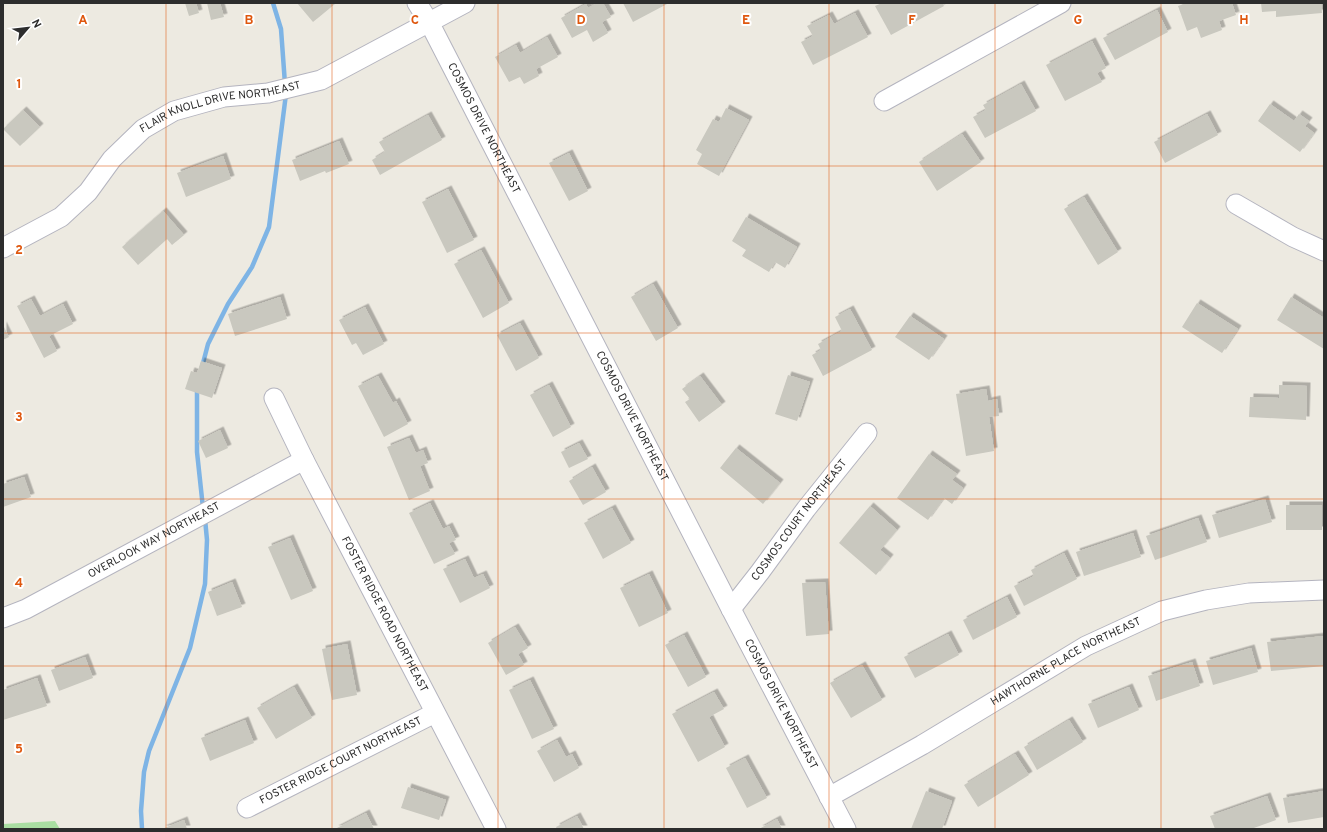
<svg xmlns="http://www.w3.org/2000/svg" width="1327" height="832" viewBox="0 0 1327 832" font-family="Overpass,sans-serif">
	<defs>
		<filter id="shadow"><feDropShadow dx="3.5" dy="-3.5" stdDeviation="0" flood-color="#0004"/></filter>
	</defs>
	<rect width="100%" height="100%" fill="#edeae1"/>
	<polygon fill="#aadea2" points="55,821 60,829 3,829 3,824"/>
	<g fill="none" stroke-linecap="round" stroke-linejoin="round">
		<g stroke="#7eb4e5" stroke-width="4.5">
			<polyline points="273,3 281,29 285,84"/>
			<polyline points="202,367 208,344 228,304 252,267 269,227 286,94"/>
			<polyline points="197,388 197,452 203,508"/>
			<polyline points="142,829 141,811 144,772 149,751 190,648 205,584 207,540 205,519"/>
		</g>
	</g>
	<g fill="#c9c8bf" filter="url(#shadow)">
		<polygon points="185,3 196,3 199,13 189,16"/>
		<polygon points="207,3 220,3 224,17 211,20"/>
		<polygon points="297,3 336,3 313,22"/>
		<polygon points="597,3 603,3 611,17 602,22 608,33 593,42 587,30 572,38 561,18 586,4 588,8"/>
		<polygon points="623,3 669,3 633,22"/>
		<polygon points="882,3 942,3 944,6 891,35 875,6"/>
		<polygon points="1187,3 1232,3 1236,15 1219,21 1222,30 1201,38 1197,27 1187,31 1178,6"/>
		<polygon points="1261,3 1321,3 1322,13 1276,17 1276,11 1262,12"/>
		<polygon points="1157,10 1168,32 1115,60 1103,38"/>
		<polygon points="855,13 868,37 813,65 801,42 813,36 807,26 829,15 834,24"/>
		<polygon points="547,37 558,57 536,69 539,76 524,84 520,77 509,82 495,57 516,45 520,53"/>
		<polygon points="1092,41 1106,68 1097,73 1102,82 1065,101 1046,65"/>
		<polygon points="1021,84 1036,111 985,138 973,117 986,110 983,105"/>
		<polygon points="1270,104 1294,121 1299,114 1309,121 1305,126 1314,133 1300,152 1258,121"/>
		<polygon points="726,108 749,120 719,176 697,164 702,154 696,150 713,119 719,122"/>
		<polygon points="23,110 40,127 20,146 3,129"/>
		<polygon points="1207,114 1218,135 1165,163 1154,142"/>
		<polygon points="428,115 442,140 380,175 372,160 385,152 379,142"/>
		<polygon points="962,134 981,162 937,191 919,162"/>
		<polygon points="339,141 349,164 326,173 325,171 300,181 292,160"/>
		<polygon points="569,153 588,191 569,201 549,163"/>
		<polygon points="223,156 231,179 186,197 177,173"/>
		<polygon points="448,189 474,240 447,253 422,202"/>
		<polygon points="1084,197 1118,252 1098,265 1064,209"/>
		<polygon points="163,211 184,235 172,245 167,239 138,265 122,247"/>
		<polygon points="746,217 797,247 785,268 775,262 769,272 742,256 746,250 732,241"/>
		<polygon points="481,250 509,303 483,318 454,264"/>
		<polygon points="653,284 678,328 656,341 631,297"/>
		<polygon points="280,297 287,319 235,336 228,314"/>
		<polygon points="1291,297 1324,318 1324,349 1277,320"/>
		<polygon points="31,299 40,316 63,304 73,324 49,336 57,351 44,358 17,306"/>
		<polygon points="1197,303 1238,329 1222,353 1182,327"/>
		<polygon points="365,307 384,344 363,355 356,343 352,345 339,320"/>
		<polygon points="850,309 872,350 823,376 812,355 821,350 818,344 842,331 835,317"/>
		<polygon points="910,316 944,339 929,360 895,337"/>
		<polygon points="520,323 539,358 516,371 497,335"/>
		<polygon points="3,325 9,337 3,340"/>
		<polygon points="201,361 222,368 212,398 185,389 191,371 197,373"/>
		<polygon points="788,375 810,382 797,421 775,414"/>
		<polygon points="378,376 393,403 396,401 408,424 384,437 358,386"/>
		<polygon points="700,376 722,405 699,422 685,402 690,399 682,389"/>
		<polygon points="549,385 571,427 553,437 530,395"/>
		<polygon points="1279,385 1307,386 1306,420 1249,417 1250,397 1279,398"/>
		<polygon points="986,389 988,401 997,399 999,416 989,417 994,451 966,456 956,394"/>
		<polygon points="220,430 228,448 206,458 198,441"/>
		<polygon points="409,438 416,453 423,450 428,463 420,466 430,491 409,500 387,447"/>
		<polygon points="579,443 588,459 569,468 561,452"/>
		<polygon points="736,448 780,483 763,504 720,468"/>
		<polygon points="929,454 957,474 952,480 963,488 952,504 944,498 928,520 897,498"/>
		<polygon points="592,467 606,492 583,505 569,481"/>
		<polygon points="24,477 31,497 3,507 3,484"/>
		<polygon points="1265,499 1272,522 1219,538 1212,515"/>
		<polygon points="430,503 443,529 449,526 456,540 449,543 455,554 434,564 409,513"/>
		<rect x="1286" y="505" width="36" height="25"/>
		<polygon points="870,506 897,530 880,550 890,558 876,575 839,543"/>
		<polygon points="612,508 631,543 603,559 584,523"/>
		<polygon points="1198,518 1207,542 1155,560 1146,536"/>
		<polygon points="1133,533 1141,557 1084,576 1076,552"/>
		<polygon points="290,538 313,591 291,600 268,547"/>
		<polygon points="1064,553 1077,579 1024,606 1014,586 1034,576 1031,570"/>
		<polygon points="465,559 474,578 483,574 490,588 460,603 443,569"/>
		<polygon points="649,574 668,613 639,627 620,588"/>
		<polygon points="232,582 242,607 217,616 208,592"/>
		<polygon points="825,582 829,634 806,636 802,583"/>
		<polygon points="1007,597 1017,617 973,640 963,620"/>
		<polygon points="515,627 528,648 518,654 524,665 506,675 488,643"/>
		<polygon points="948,634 959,655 915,678 904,657"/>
		<polygon points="684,635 706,677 688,687 665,645"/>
		<polygon points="1324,636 1324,666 1271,671 1267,642"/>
		<polygon points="347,644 357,695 332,700 322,649"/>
		<polygon points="1251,648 1258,672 1213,685 1206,661"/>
		<polygon points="85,657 93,678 59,691 51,670"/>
		<polygon points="1192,662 1200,686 1156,701 1148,676"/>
		<polygon points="862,665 882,700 851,718 830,683"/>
		<polygon points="37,678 47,706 3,720 3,690"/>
		<polygon points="530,680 554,729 532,739 509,690"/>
		<polygon points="294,687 312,718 276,739 257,708"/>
		<polygon points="1129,687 1139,710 1098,728 1088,704"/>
		<polygon points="714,692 724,709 709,717 725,747 698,762 672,714"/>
		<polygon points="245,720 254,743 210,761 201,738"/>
		<polygon points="1069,720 1083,742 1037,770 1024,747"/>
		<polygon points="557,740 566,757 572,754 579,768 554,782 537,751"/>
		<polygon points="1015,754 1029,775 978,807 964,785"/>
		<polygon points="745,758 767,798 747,808 726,768"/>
		<polygon points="408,787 446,800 439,820 401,808"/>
		<polygon points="926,791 952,801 942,829 911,829"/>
		<polygon points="1324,791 1324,817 1288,823 1283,798"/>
		<polygon points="1267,796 1276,820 1251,829 1215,829 1210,816"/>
		<polygon points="366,813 374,829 335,829"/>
		<polygon points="577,816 584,829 557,829 556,827"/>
		<polygon points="777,819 782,829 759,829"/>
		<polygon points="184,820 187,829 162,829"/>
	</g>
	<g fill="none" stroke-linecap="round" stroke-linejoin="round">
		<defs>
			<g id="minor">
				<path id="s1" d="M 417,3 L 429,22 L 731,609 L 846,829"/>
				<polyline points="884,101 1061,3"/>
				<polyline points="1236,204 1293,237 1324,251"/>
				<path id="s2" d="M 3,248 L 61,217 L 88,192 L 112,159 L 143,129 L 174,111 L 224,97 L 268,93 L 321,80 L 465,3"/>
				<path id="s3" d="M 274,398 L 304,460 L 496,829"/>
				<path id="s4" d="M 731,609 L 760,572 L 806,509 L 867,433"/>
				<path id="s5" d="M 3,618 L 26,609 L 304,460"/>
				<path id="s6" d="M 829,797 L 922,745 L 1086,646 L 1162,611 L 1206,600 L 1249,593 L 1324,590"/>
				<path id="s7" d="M 247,808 L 435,713"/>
			</g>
		</defs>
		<use href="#minor" stroke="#b4b4bf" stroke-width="21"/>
		<use href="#minor" stroke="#fff" stroke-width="19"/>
	</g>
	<path fill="none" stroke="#df570e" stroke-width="1" stroke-opacity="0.55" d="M 166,3 L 166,829M 332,3 L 332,829M 498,3 L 498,829M 664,3 L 664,829M 829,3 L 829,829M 995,3 L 995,829M 1161,3 L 1161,829M 3,166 L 1324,166M 3,333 L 1324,333M 3,499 L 1324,499M 3,666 L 1324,666"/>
	<g text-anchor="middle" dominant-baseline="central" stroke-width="4" stroke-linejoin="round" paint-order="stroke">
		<g font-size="11" fill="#2d2d2d" stroke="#fff">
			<text stroke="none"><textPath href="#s2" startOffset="268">FLAIR KNOLL DRIVE NORTHEAST</textPath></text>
			<text stroke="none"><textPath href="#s1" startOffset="142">COSMOS DRIVE NORTHEAST</textPath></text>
			<text stroke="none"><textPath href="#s1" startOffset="466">COSMOS DRIVE NORTHEAST</textPath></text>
			<text stroke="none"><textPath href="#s4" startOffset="112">COSMOS COURT NORTHEAST</textPath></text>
			<text stroke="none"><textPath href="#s5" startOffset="170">OVERLOOK WAY NORTHEAST</textPath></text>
			<text stroke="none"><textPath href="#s3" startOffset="243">FOSTER RIDGE ROAD NORTHEAST</textPath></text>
			<text stroke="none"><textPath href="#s6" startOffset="273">HAWTHORNE PLACE NORTHEAST</textPath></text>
			<text stroke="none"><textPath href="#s1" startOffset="790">COSMOS DRIVE NORTHEAST</textPath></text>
			<text stroke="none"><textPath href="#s7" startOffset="105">FOSTER RIDGE COURT NORTHEAST</textPath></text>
		</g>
	</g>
	<g font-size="13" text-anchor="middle" font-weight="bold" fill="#df570e" stroke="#fff" stroke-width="4" stroke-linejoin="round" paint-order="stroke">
		<text x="83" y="24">A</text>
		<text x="249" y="24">B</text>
		<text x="415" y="24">C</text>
		<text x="581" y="24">D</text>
		<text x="746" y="24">E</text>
		<text x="912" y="24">F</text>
		<text x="1078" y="24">G</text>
		<text x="1244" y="24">H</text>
		<text x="19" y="88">1</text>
		<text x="19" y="254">2</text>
		<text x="19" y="421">3</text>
		<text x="19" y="587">4</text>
		<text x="19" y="753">5</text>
	</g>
	<rect width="1327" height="832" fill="none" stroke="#2d2d2d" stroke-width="8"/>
	<g transform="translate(28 28) rotate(62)" stroke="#ffffff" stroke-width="3" paint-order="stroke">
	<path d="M0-3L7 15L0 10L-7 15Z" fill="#2d2d2d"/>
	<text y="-6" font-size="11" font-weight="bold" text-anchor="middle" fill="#2d2d2d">N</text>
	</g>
</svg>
